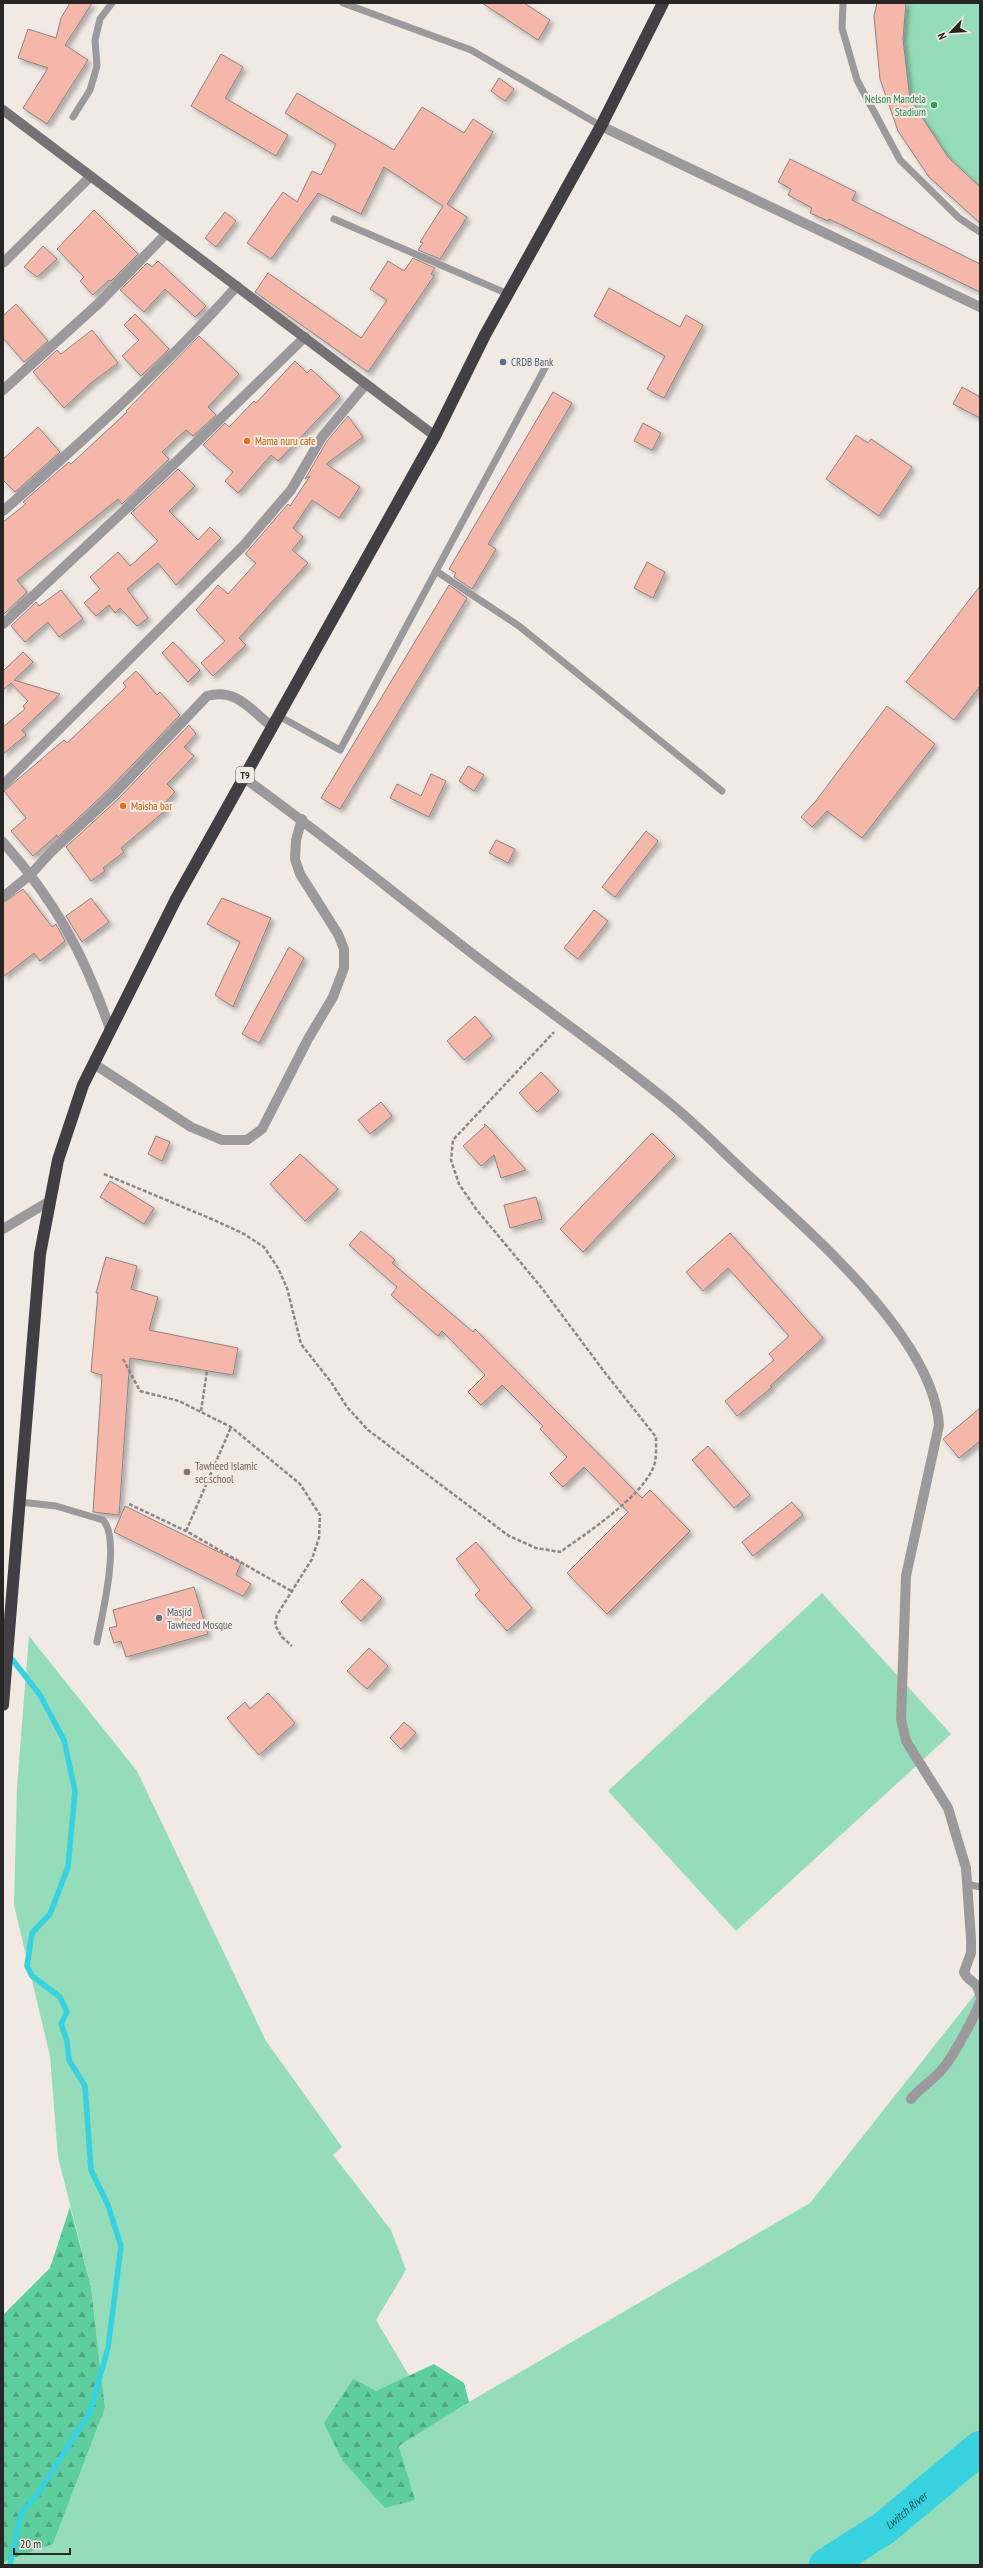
<svg xmlns="http://www.w3.org/2000/svg" width="983" height="2568" viewBox="0 0 983 2568" font-family="'PT Sans Narrow',sans-serif">
	<defs>
		<pattern id="forest-firs" width="22" height="20" patternUnits="userSpaceOnUse"><rect width="22" height="20" fill="#5ece9f"/><path d="M5 1l3.5 6h-7zM16 11l3.5 6h-7z" fill="#4ea781"/></pattern>
		<filter id="shadow"><feDropShadow dx="3.5" dy="3.5" stdDeviation="2" flood-color="#0004"/></filter>
	</defs>
	<rect width="100%" height="100%" fill="#f0e9e4"/>
	<g fill="#95dcba">
		<polygon points="877,3 980,3 980,220 974,217 929,177 898,131 880,79 874,16"/>
		<polygon points="822,1593 951,1734 736,1931 608,1791"/>
		<polygon points="29,1636 137,1771 266,2041 342,2147 333,2155 391,2230 406,2270 376,2320 410,2377 376,2391 415,2500 399,2446 469,2402 810,2203 980,1988 980,2565 3,2565 3,2562 53,2544 105,2408 91,2287 58,2157 50,2056 14,1905 17,1787"/>
	</g>
	<g fill="url(#forest-firs)">
		<polygon points="70,2207 91,2287 105,2408 53,2544 3,2562 3,2315 50,2268"/>
		<polygon points="434,2364 464,2383 469,2402 399,2446 415,2500 385,2508 342,2460 324,2423 353,2379 376,2391"/>
	</g>
	<g fill="none" stroke-linecap="round" stroke-linejoin="round">
		<polyline stroke="#37d1df" stroke-width="5.5" points="8,1654 40,1695 64,1740 75,1791 68,1867 50,1914 32,1933 27,1966 32,1976 60,1997 67,2012 61,2024 67,2041 69,2060 85,2086 91,2170 108,2205 121,2246 108,2348 90,2412 37,2495 21,2514 10,2565"/>
		<path stroke="#37d1df" stroke-width="34" id="s1" d="M 826,2565 L 884,2528 L 980,2448"/>
	</g>
	<g fill="#f5b7aa" stroke="#8d8482" filter="url(#shadow)">
		<polygon points="70,3 92,3 65,45 88,60 47,124 23,108 48,68 18,58 28,29 56,38 61,18"/>
		<polygon points="482,3 524,3 550,20 538,40"/>
		<polygon points="877,3 906,3 903,39 910,99 948,157 980,187 980,223 929,177 898,131 880,79 874,16"/>
		<polygon points="221,54 243,67 225,98 288,135 276,156 191,106"/>
		<polygon points="499,78 514,89 505,101 491,91"/>
		<polygon points="297,93 394,150 422,107 464,133 473,119 493,132 447,204 467,217 440,259 418,250 423,243 420,242 443,206 384,167 361,214 318,193 271,259 247,243 283,192 297,202 312,171 321,175 336,144 285,113"/>
		<polygon points="790,159 856,192 852,200 980,264 980,292 829,219 828,221 810,213 812,208 788,195 791,189 778,182"/>
		<polygon points="94,210 138,254 111,281 109,280 93,295 80,281 84,277 57,249"/>
		<polygon points="225,212 236,221 216,247 205,238"/>
		<polygon points="43,246 57,259 37,277 24,267"/>
		<polygon points="413,258 435,268 431,274 434,276 368,372 255,292 268,273 361,338 387,300 370,289 388,261 404,271"/>
		<polygon points="158,261 206,306 195,317 165,289 144,312 120,290 147,263 152,267"/>
		<polygon points="609,288 680,327 686,315 703,325 664,398 647,389 665,356 594,316"/>
		<polygon points="16,304 48,341 24,362 3,338 3,316"/>
		<polygon points="135,314 169,349 141,376 122,356 139,340 124,325"/>
		<polygon points="92,330 118,363 91,383 64,408 33,372 57,350 61,354"/>
		<polygon points="199,336 239,374 208,407 216,415 193,436 186,430 162,452 169,459 122,504 118,499 17,580 27,592 3,615 3,522 26,504 23,502 69,462 71,464 127,412 126,411"/>
		<polygon points="295,361 307,373 311,369 340,396 278,461 271,455 238,493 225,481 233,472 203,445 225,423 229,427 254,401 256,403"/>
		<polygon points="962,387 980,397 980,418 953,404"/>
		<polygon points="553,392 572,403 488,544 496,549 472,589 454,577 456,573 449,569"/>
		<polygon points="348,416 363,437 326,464 360,487 339,518 312,500 293,528 303,537 292,550 308,563 239,638 246,645 213,676 201,663 225,641 196,610 218,585 228,594 256,563 245,554 288,504 290,506 310,476 305,479 327,441"/>
		<polygon points="643,423 661,433 652,450 634,441"/>
		<polygon points="38,427 60,452 15,492 3,480 3,459"/>
		<polygon points="856,435 868,443 871,439 912,467 879,516 826,479"/>
		<polygon points="178,469 195,486 169,511 198,540 210,527 221,538 176,585 158,563 127,589 148,618 137,626 120,608 115,613 109,605 96,616 84,603 100,589 90,577 118,552 130,566 158,541 131,513"/>
		<polygon points="647,562 665,572 653,598 634,588"/>
		<polygon points="449,585 467,598 340,809 321,798"/>
		<polygon points="980,586 980,686 954,720 906,682"/>
		<polygon points="61,590 83,619 59,637 48,622 25,642 11,626 36,602 39,606"/>
		<polygon points="173,642 200,670 188,682 162,653"/>
		<polygon points="23,652 33,662 14,680 60,694 22,730 26,735 3,754 3,727 25,709 23,706 28,701 11,683 3,690 3,671"/>
		<polygon points="136,671 157,695 160,692 180,715 109,789 58,837 57,835 33,856 11,831 26,818 4,791 64,740 67,743 126,687 123,683"/>
		<polygon points="887,706 935,744 862,838 827,811 812,827 801,817 815,802"/>
		<polygon points="189,725 196,734 184,747 194,756 167,784 175,792 163,805 166,810 121,848 124,852 103,868 105,871 91,881 66,847 118,799"/>
		<polygon points="468,766 484,775 474,791 459,781"/>
		<polygon points="431,774 446,781 429,817 390,798 397,784 421,796"/>
		<polygon points="646,831 658,841 615,897 602,887"/>
		<polygon points="496,840 515,849 508,863 489,853"/>
		<polygon points="23,889 52,927 56,924 65,941 40,961 34,953 3,977 3,903"/>
		<polygon points="91,898 109,922 82,942 66,916"/>
		<polygon points="222,898 271,918 233,1007 215,995 240,942 207,924"/>
		<polygon points="594,910 608,921 578,959 564,948"/>
		<polygon points="289,947 304,958 259,1043 242,1034"/>
		<polygon points="475,1016 492,1036 464,1060 447,1041"/>
		<polygon points="541,1072 559,1091 537,1112 519,1093"/>
		<polygon points="381,1102 392,1116 370,1134 358,1120"/>
		<polygon points="484,1124 486,1125 526,1170 501,1178 494,1155 481,1166 463,1146 485,1126"/>
		<polygon points="652,1133 675,1156 583,1252 560,1229"/>
		<polygon points="156,1136 170,1142 162,1161 148,1154"/>
		<polygon points="300,1154 338,1189 305,1221 270,1184"/>
		<polygon points="110,1181 154,1208 144,1224 100,1197"/>
		<polygon points="536,1197 542,1219 510,1228 504,1205"/>
		<polygon points="361,1231 395,1260 392,1263 473,1332 475,1329 642,1498 650,1490 690,1531 607,1614 567,1573 628,1512 584,1467 563,1487 550,1474 567,1457 540,1429 543,1426 502,1385 481,1405 468,1392 485,1375 442,1331 438,1336 391,1295 397,1287 349,1245"/>
		<polygon points="730,1233 823,1338 770,1386 772,1387 737,1416 725,1401 774,1360 769,1354 789,1336 728,1268 703,1291 686,1272"/>
		<polygon points="106,1257 137,1266 131,1289 158,1297 149,1330 238,1348 233,1375 130,1358 119,1515 93,1512 102,1375 91,1372 98,1293 96,1293"/>
		<polygon points="980,1408 980,1441 959,1458 943,1439"/>
		<polygon points="708,1446 750,1495 734,1508 692,1460"/>
		<polygon points="792,1502 803,1515 753,1556 742,1542"/>
		<polygon points="125,1506 241,1563 236,1575 251,1584 243,1596 114,1532"/>
		<polygon points="476,1542 532,1608 507,1631 475,1595 480,1590 456,1559"/>
		<polygon points="362,1579 382,1598 361,1621 341,1602"/>
		<polygon points="194,1587 208,1634 126,1657 121,1641 114,1643 109,1628 117,1626 113,1610"/>
		<polygon points="369,1648 388,1666 367,1689 347,1671"/>
		<polygon points="268,1693 295,1723 259,1755 227,1718 245,1702 250,1709"/>
		<polygon points="404,1722 416,1733 401,1749 390,1738"/>
	</g>
	<g fill="none" stroke-linecap="round" stroke-linejoin="round">
		<g stroke="#8d8885" stroke-width="2.5" stroke-dasharray="4 2" stroke-linecap="butt">
			<path d="M 104,1174 L 214,1220 L 244,1234 L 264,1247 L 278,1268 L 287,1288 L 301,1344 L 331,1382 L 347,1407 L 368,1430 L 509,1536 L 536,1548 L 560,1552 C 586,1534 641,1497 653,1468 C 657,1460 656,1446 656,1437 L 606,1374 L 541,1287 L 476,1209 L 459,1184 L 451,1160 L 453,1140 L 554,1032"/>
			<polyline points="123,1359 140,1391 179,1401 231,1427 300,1484 320,1515 319,1538 312,1559 277,1615 275,1625 282,1637 292,1646"/>
			<polyline points="201,1411 207,1371"/>
			<polyline points="129,1504 186,1531 293,1592"/>
			<polyline points="186,1531 231,1427"/>
		</g>
		<g stroke="#9b999b" stroke-width="7">
			<polyline points="343,3 471,50 601,126"/>
			<polyline points="843,3 842,28 857,80 900,160 959,218 980,232"/>
			<polyline points="73,117 90,90 97,66 95,40 100,19 112,3"/>
			<polyline points="334,219 508,294"/>
			<polyline points="436,571 519,626 722,791"/>
			<polyline points="277,715 340,750 546,366"/>
			<path d="M 20,1502 L 56,1506 L 103,1520 C 121,1539 102,1615 97,1642"/>
			<polyline points="967,1884 980,1887"/>
		</g>
		<g stroke="#9b999b" stroke-width="10">
			<polyline points="601,126 980,307"/>
			<polyline points="3,263 91,176"/>
			<polyline points="3,390 99,303 166,234"/>
			<path d="M 3,511 C 84,440 165,367 237,286"/>
			<polyline points="3,624 174,464 305,337"/>
			<path d="M 244,778 C 324,835 400,898 478,958 C 542,1007 609,1053 671,1104 C 698,1126 723,1152 749,1176 C 811,1233 933,1338 939,1425 L 906,1576 L 901,1719 L 906,1741 L 948,1808 L 966,1868 L 971,1939 L 971,1953 L 964,1972 C 967,1982 978,1980 980,1995"/>
			<polyline points="3,785 244,545 291,490 322,437 366,384"/>
			<path d="M 3,842 C 56,902 84,954 110,1029"/>
			<path d="M 3,897 L 31,874 L 52,851 L 114,794 L 207,696 C 236,688 250,709 271,726"/>
			<polyline points="94,1064 191,1127 222,1140 247,1140 262,1129 308,1039 333,997 344,968 344,949 338,934 300,874 295,859 296,840 302,819"/>
			<polyline points="3,1229 48,1202"/>
			<path d="M 911,2099 C 921,2087 935,2079 944,2067 C 955,2053 974,2018 980,2002"/>
		</g>
		<polyline stroke="#757175" stroke-width="10" points="3,110 435,436"/>
		<polyline stroke="#433e44" stroke-width="12" points="3,1705 40,1254 58,1160 83,1085 176,899 435,436 485,335 601,126 663,3"/>
	</g>
	<circle fill="#2e9e5b" stroke="#f0e9e4" stroke-width="1.5" cx="934" cy="105" r="4"/>
	<circle fill="#5c6f8a" stroke="#f0e9e4" stroke-width="1.5" cx="503" cy="362" r="4"/>
	<g fill="#e8710a" stroke="#f0e9e4" stroke-width="1.5">
		<circle cx="247" cy="441" r="4"/>
		<circle cx="123" cy="806" r="4"/>
	</g>
	<circle fill="#8d6e63" stroke="#f0e9e4" stroke-width="1.5" cx="187" cy="1472" r="4"/>
	<circle fill="#6b7280" stroke="#f0e9e4" stroke-width="1.5" cx="159" cy="1618" r="4"/>
	<g text-anchor="middle" dominant-baseline="central" stroke-width="4" stroke-linejoin="round" paint-order="stroke">
		<rect fill="#f0e9e4" stroke="#64605e" stroke-width="1" x="236" y="767" width="18" height="16" rx="3"/>
		<g font-size="10" font-weight="bold" fill="#282624">
			<text x="245" y="775">T9</text>
		</g>
		<g font-size="11" fill="#27864d" stroke="#f0e9e4" text-anchor="end">
			<text x="926" y="99">Nelson Mandela<tspan x="926" dy="13">Stadium</tspan></text>
		</g>
		<g font-size="11" fill="#4e5e75" stroke="#f0e9e4" text-anchor="start">
			<text x="511" y="362">CRDB Bank</text>
		</g>
		<g font-size="11" fill="#c56008" stroke="#f0e9e4" text-anchor="start">
			<text x="255" y="441">Mama nuru cafe</text>
			<text x="131" y="806">Maisha bar</text>
		</g>
		<g font-size="11" fill="#785e54" stroke="#f0e9e4" text-anchor="start">
			<text x="195" y="1466">Tawheed Islamic<tspan x="195" dy="13">sec.school</tspan></text>
		</g>
		<g font-size="11" fill="#5b616d" stroke="#f0e9e4" text-anchor="start">
			<text x="167" y="1612">Masjid<tspan x="167" dy="13">Tawheed Mosque</tspan></text>
		</g>
		<g font-size="12" font-style="italic" fill="#125157" stroke="#f0e9e4">
			<text stroke="none"><textPath href="#s1" startOffset="97">Lwitch River</textPath></text>
		</g>
	</g>
	<rect width="983" height="2568" fill="none" stroke="#282624" stroke-width="8"/>
	<g transform="translate(951 32) rotate(245)" stroke="#f0e9e4" stroke-width="3" paint-order="stroke">
	<path d="M0-3L7 15L0 10L-7 15Z" fill="#282624"/>
	<text y="-6" font-size="11" font-weight="bold" text-anchor="middle" fill="#282624">N</text>
	</g>
	<path d="M14 2548v6h56v-6" fill="none" stroke="#282624" stroke-width="2"/>
	<text x="20" y="2548" font-size="12" fill="#282624" stroke="#f0e9e4" stroke-width="3" paint-order="stroke">20 m</text>
</svg>
